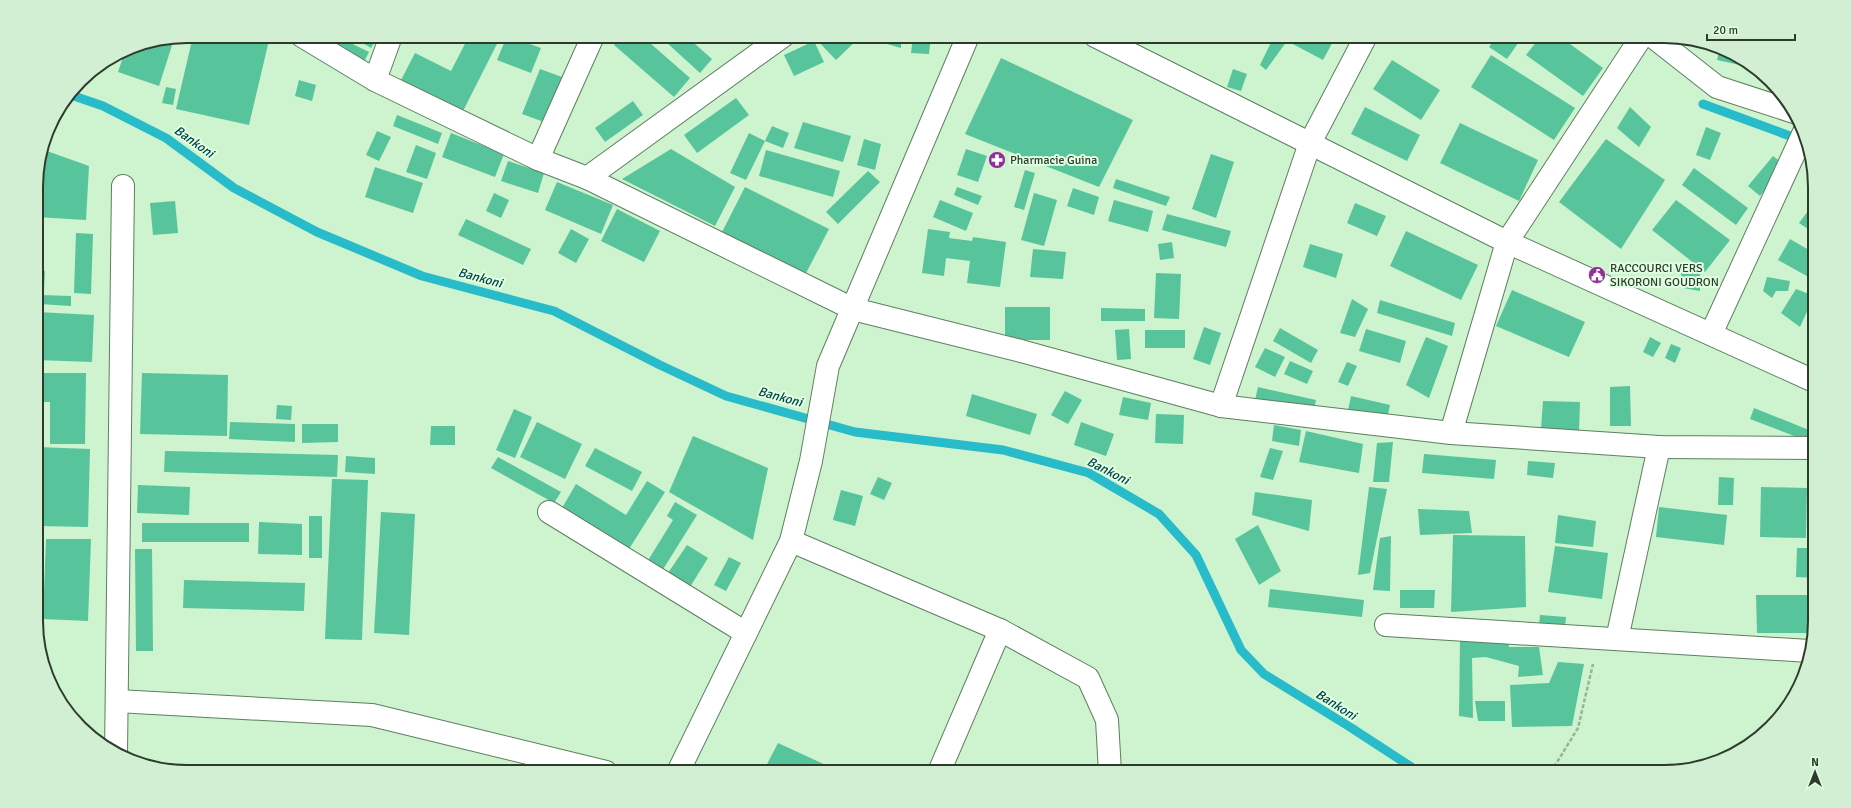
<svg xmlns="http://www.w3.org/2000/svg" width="1851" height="808" viewBox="0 0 1851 808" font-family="Signika,sans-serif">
	<rect width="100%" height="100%" fill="#cef3cf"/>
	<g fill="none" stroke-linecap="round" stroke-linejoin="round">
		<g stroke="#28bbca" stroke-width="9">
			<polyline points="71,95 103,106 166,138 234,188 317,232 422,276 554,311 660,365 726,396 855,432 1003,450 1089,473 1159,514 1196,555 1241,650 1264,674 1350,727 1419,772"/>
			<polyline points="1703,104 1790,136"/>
		</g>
	</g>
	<g fill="#58c49b">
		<polygon points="193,36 270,36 249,125 176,109"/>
		<polygon points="297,36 336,36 369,52 359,72"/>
		<polygon points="351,36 378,36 371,48"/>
		<polygon points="469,36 501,36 462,113 400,82 415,53 451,71"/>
		<polygon points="507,36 541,48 531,73 497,60"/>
		<polygon points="528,36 548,36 543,44"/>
		<polygon points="621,36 642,36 690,78 674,97 614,45"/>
		<polygon points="672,36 686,36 712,59 700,73 666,42"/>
		<polygon points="735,36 745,36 741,41"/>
		<polygon points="813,36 861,36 836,60"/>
		<polygon points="877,36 901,36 901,48 880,42"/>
		<polygon points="913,36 931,36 929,54 911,53"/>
		<polygon points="1274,36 1336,36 1323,60 1287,41 1266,70 1260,65"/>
		<polygon points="1497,36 1523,36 1507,59 1489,47"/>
		<polygon points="1541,36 1559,36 1603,68 1583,96 1526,55"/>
		<polygon points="174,39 159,86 118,72 125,51 130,47"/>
		<polygon points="814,41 824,62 794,76 784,55"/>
		<polygon points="1720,47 1756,67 1758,69 1717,60"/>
		<polygon points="1491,55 1575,108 1554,140 1471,87"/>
		<polygon points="1001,58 1133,120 1099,187 965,134"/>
		<polygon points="1392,60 1440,90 1421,120 1373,89"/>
		<polygon points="540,69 562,77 544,122 522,114"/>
		<polygon points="1233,69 1247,74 1241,91 1227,87"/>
		<polygon points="299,80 316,85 312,101 295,96"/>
		<polygon points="166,87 176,89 173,105 162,103"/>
		<polygon points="736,98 749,115 697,153 684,135"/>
		<polygon points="633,101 643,115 605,142 595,128"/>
		<polygon points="1365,107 1420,135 1407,161 1351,134"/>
		<polygon points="1630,107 1651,127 1639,147 1617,128"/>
		<polygon points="397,115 442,133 438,144 393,126"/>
		<polygon points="803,122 851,136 843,162 794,148"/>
		<polygon points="1460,123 1538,160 1519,201 1440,163"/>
		<polygon points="772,126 789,133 783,148 765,141"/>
		<polygon points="1706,127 1721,133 1710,160 1696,155"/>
		<polygon points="377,131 391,137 379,161 366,155"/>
		<polygon points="451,133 504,154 495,177 442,157"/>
		<polygon points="749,133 765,141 746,180 730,173"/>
		<polygon points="864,139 881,144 875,170 857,165"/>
		<polygon points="1606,139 1665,180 1621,249 1559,202"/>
		<polygon points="416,145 436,153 427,179 406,172"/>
		<polygon points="671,149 735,187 715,226 622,179"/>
		<polygon points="966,149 987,156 978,182 957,175"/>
		<polygon points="44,150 89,166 86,220 36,217 36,177"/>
		<polygon points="766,150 840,171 833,197 759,176"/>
		<polygon points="1211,154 1234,162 1216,218 1192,209"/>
		<polygon points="1773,156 1785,165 1760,196 1748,186"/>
		<polygon points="508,161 544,173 538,193 501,181"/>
		<polygon points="375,167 423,183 413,213 365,197"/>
		<polygon points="1694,168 1748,208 1736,225 1682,185"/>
		<polygon points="1025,170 1035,173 1024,210 1014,207"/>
		<polygon points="868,171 880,182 838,224 826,212"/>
		<polygon points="1116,179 1170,197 1166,206 1113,188"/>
		<polygon points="557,182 613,205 601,234 545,210"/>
		<polygon points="745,187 829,229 804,277 721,234"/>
		<polygon points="957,187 982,196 978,205 954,195"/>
		<polygon points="1073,188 1099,197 1094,215 1067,206"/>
		<polygon points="494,193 509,200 501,218 486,211"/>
		<polygon points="1034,193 1057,200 1044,246 1021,240"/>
		<polygon points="940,200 973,213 966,231 933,217"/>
		<polygon points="1114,200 1153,211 1148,232 1108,221"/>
		<polygon points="1676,200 1730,240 1705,272 1652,230"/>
		<polygon points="175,201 178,233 153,235 150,203"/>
		<polygon points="1355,203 1386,216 1377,236 1347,223"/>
		<polygon points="1814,203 1814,233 1799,223"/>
		<polygon points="617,209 660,231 644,262 601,241"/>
		<polygon points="1167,214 1231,231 1226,247 1162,230"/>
		<polygon points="466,219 531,249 523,265 458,235"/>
		<polygon points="571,229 589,239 576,263 558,253"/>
		<polygon points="928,229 950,232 949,238 972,241 973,237 1006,242 1000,287 967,283 970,261 946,258 944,276 922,273"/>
		<polygon points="1406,231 1478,265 1461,300 1390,266"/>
		<polygon points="76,233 93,234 91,294 74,293"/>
		<polygon points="1790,239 1814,253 1814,280 1778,260"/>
		<polygon points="1172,242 1174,258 1160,260 1158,244"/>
		<polygon points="1310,244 1343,254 1336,278 1303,267"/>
		<polygon points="1033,249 1066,252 1063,279 1030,277"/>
		<polygon points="37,271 45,271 44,291 37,291"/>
		<polygon points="1700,272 1700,291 1683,288 1681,273"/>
		<polygon points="1156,273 1181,274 1179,319 1154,318"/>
		<polygon points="1767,277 1790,281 1788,291 1776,291 1772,298 1763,291"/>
		<polygon points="1796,289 1814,296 1800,327 1781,313"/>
		<polygon points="1512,290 1585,322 1569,357 1496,326"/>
		<polygon points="40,295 71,296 71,306 39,304"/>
		<polygon points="1352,299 1368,309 1355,337 1340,333"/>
		<polygon points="1380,300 1455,323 1452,336 1377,313"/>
		<rect x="1005" y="307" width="45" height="33"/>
		<polygon points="1101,308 1145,309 1145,321 1101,321"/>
		<polygon points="37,312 94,315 92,362 37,360"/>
		<polygon points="1204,327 1221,333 1210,365 1193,359"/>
		<polygon points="1280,328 1318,350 1311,363 1273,341"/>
		<polygon points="1129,329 1131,359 1117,360 1115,330"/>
		<polygon points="1366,329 1406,341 1400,363 1359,351"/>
		<rect x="1145" y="330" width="40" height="18"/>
		<polygon points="1426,337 1448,346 1429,398 1406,385"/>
		<polygon points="1650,337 1661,343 1653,357 1643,352"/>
		<polygon points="1671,344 1681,348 1675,363 1665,358"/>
		<polygon points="1265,348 1285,357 1275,377 1255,367"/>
		<polygon points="1290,361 1313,371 1307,384 1284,374"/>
		<polygon points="1347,362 1357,366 1348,386 1338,382"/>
		<polygon points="37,373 86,373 85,444 50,444 50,402 37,402"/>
		<polygon points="142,373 228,375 227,436 140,434"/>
		<polygon points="1630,386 1631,426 1610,426 1610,387"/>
		<polygon points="1258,387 1316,400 1313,414 1255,400"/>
		<polygon points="1065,391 1082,400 1068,424 1051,415"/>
		<polygon points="972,394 1037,414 1030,435 966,416"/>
		<polygon points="1351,396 1390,405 1386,424 1347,415"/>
		<polygon points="1123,397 1151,403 1148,420 1119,415"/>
		<polygon points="1543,401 1580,402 1579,431 1541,429"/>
		<polygon points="277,405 292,406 291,420 276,419"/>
		<polygon points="1754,408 1814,432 1815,444 1750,419"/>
		<polygon points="514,409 532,417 515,458 496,450"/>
		<polygon points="1156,414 1184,415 1183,444 1155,443"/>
		<polygon points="230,422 295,424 295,442 229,439"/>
		<polygon points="537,422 582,444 565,479 520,457"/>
		<polygon points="1081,422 1114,434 1106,456 1074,445"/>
		<polygon points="302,424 338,424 338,442 302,443"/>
		<polygon points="1274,425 1301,430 1299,446 1272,441"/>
		<polygon points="431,426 455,426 455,445 430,445"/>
		<polygon points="1306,431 1363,444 1359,473 1299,462"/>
		<polygon points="693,436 768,468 753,540 669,492"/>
		<polygon points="1393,442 1389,482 1373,482 1377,443"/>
		<polygon points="37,447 90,449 88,527 37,526"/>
		<polygon points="595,448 642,472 632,491 585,466"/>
		<polygon points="1270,448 1283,451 1273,480 1260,477"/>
		<polygon points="165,451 338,455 337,477 164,472"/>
		<polygon points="1424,454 1496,460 1494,479 1422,473"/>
		<polygon points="346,456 375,458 375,474 345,472"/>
		<polygon points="498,457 561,492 554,503 491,468"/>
		<polygon points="1528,461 1555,463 1553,478 1527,475"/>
		<polygon points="878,477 892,483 884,500 870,494"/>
		<polygon points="1719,477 1734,478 1733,505 1718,505"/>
		<polygon points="332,479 368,480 362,640 325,639"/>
		<polygon points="647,481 665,492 629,549 562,508 576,484 626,515"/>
		<polygon points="138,485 190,487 189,515 137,513"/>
		<polygon points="1369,487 1387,489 1370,573 1358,575"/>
		<polygon points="1761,487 1807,488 1806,538 1760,537"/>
		<polygon points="841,490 863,496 855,526 833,520"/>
		<polygon points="1255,492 1312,500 1309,531 1252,515"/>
		<polygon points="675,502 697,515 662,571 647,562 673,520 667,516"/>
		<polygon points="1659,507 1727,515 1724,545 1656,537"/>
		<polygon points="1418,509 1469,511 1472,533 1420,535"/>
		<polygon points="381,512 415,514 409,635 374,633"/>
		<polygon points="1558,515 1596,521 1593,547 1555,543"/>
		<rect x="309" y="516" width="13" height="42"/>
		<polygon points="259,522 302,524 302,555 258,554"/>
		<rect x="142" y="523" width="107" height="19"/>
		<polygon points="1258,525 1281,571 1259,585 1235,539"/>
		<polygon points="1453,535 1525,536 1526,607 1451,612"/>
		<polygon points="1391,536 1390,591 1373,590 1380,538"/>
		<polygon points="46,539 91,539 88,621 43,619"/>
		<polygon points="687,545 708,558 690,587 668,573"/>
		<polygon points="1555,546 1608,553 1602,599 1548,592"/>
		<polygon points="1797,548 1815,548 1815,578 1796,577"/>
		<polygon points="135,549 152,549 153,651 136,651"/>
		<polygon points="729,557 741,563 726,591 714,585"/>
		<polygon points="184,580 305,583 304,611 183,608"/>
		<polygon points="1270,589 1364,600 1362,617 1268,607"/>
		<polygon points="1400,590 1435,590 1434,608 1400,608"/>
		<polygon points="1756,595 1815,595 1815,621 1813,633 1757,633"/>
		<polygon points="1540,615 1566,617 1565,627 1539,625"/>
		<polygon points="1460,638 1509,640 1509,647 1539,647 1543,675 1518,677 1519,666 1486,657 1472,658 1473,718 1459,716"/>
		<polygon points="1558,662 1584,664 1572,726 1512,727 1510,685 1549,683"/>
		<polygon points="1475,701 1505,701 1505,721 1478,721"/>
		<polygon points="778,743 828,766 826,772 763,772"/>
	</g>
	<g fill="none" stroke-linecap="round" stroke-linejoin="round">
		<defs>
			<g id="street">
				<polyline points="302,36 375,80 538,159 587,178 853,309 1021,351 1221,406 1451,433 1659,447 1815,448"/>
				<polyline points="1652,36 1717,87 1794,112"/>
				<polyline points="375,80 391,36"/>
				<polyline points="538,159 593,36"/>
				<polyline points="587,178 783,36"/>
				<polyline points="1711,334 1804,132"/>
				<polyline points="1221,406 1310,143 1366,36"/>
				<polyline points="1451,433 1507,242 1642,36"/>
				<polyline points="549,512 746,633"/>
				<polyline points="791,541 1000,630 1088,678 1107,720 1110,772"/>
				<polyline points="1386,625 1809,651"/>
				<polyline points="1617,639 1659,447"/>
				<polyline points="117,701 372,715 606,772"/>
				<polyline points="116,753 123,186"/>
				<polyline points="939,772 1000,630"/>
			</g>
			<g id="secondary">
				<polyline points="1095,36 1507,242 1814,381"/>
				<polyline points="678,772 791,541 811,461 828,366 968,36"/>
			</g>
		</defs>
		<use href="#street" stroke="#5d7f5f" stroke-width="24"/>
		<use href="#secondary" stroke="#5d7f5f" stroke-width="24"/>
		<polyline stroke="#97b497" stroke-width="2.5" stroke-dasharray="4 2" stroke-linecap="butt" points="1551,772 1578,728 1593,664"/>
		<use href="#street" stroke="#fff" stroke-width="22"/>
		<use href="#secondary" stroke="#fff" stroke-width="22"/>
	</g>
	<defs>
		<symbol id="pharmacy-disc" viewBox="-11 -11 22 22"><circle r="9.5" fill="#923098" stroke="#e0fee1"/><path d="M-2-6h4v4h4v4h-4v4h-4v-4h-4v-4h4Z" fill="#fff"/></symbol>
		<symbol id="civic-disc" viewBox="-11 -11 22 22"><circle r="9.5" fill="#923098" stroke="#e0fee1"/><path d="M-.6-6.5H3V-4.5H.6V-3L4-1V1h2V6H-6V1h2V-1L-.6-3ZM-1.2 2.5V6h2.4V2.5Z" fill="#fff"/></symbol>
	</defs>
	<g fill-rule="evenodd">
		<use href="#pharmacy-disc" x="987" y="150" width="20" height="20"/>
		<use href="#civic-disc" x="1587" y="265" width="20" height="20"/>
	</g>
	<g text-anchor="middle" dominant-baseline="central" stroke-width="4" stroke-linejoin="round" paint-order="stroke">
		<g font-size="12" fill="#2d3b2d" stroke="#e0fee1" text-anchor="start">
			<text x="1010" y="160">Pharmacie Guina</text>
			<text x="1610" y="268">RACCOURCI VERS<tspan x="1610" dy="14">SIKORONI GOUDRON</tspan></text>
		</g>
		<g font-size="13" font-style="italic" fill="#024349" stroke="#e0fee1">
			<text transform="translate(194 142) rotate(35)">Bankoni</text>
			<text transform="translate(480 278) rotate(15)">Bankoni</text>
			<text transform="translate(780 397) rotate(15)">Bankoni</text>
			<text transform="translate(1108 471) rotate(27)">Bankoni</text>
			<text transform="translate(1336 705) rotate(32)">Bankoni</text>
		</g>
	</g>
	<path d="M0 0H1851V808H0ZM187 43H1664A144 144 0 0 1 1808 187V621A144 144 0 0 1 1664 765H187A144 144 0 0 1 43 621V187A144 144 0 0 1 187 43Z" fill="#d2eed3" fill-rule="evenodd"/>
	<path fill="none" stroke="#2d3b2d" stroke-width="2" d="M187 43H1664A144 144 0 0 1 1808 187V621A144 144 0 0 1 1664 765H187A144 144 0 0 1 43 621V187A144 144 0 0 1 187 43Z"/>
	<g transform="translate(1815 772)" stroke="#e0fee1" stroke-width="3" paint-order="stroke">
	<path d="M0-3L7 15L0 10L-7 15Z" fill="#2d3b2d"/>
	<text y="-6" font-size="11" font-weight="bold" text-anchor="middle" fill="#2d3b2d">N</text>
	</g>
	<path d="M1707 34v6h88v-6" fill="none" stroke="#2d3b2d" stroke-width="2"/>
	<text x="1713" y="34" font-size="12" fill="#2d3b2d" stroke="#e0fee1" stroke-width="3" paint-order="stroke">20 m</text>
</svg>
